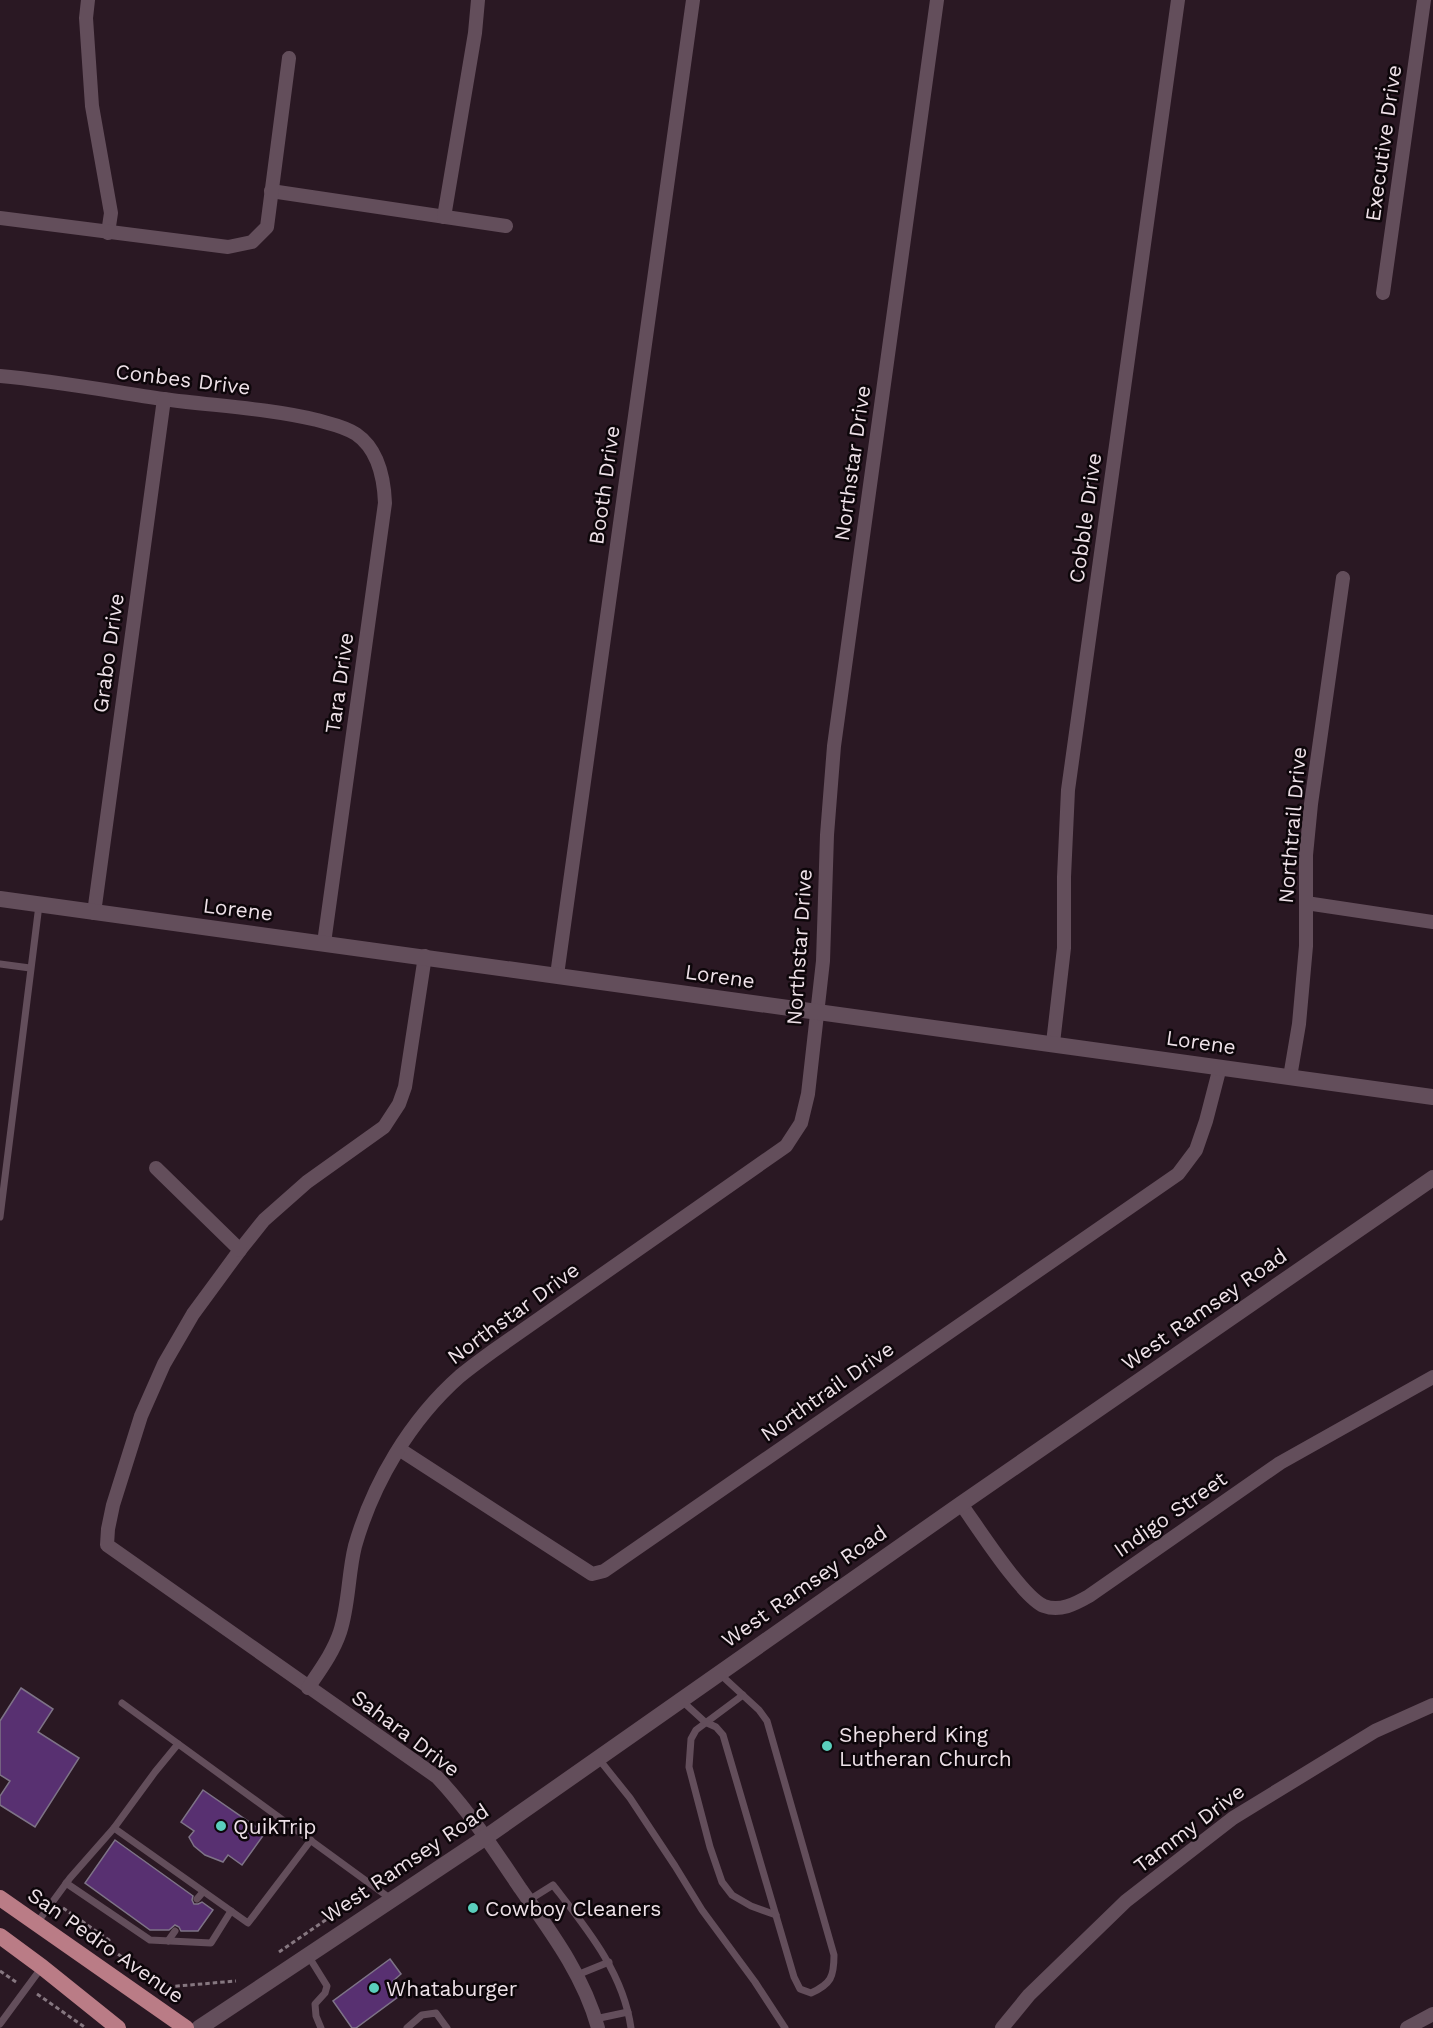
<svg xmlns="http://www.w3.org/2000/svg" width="1433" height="2028" viewBox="0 0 1433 2028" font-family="'Work Sans',sans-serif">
	<rect width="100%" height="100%" fill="#2a1823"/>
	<g fill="#583071" stroke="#7e7387" stroke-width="1.5">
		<polygon points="21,1688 53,1709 38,1732 79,1758 35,1827 0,1805 0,1796 10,1781 0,1775 0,1721"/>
		<polygon points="203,1790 265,1833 242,1865 228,1855 223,1862 205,1855 194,1846 189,1837 194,1831 181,1822"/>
		<polygon points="115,1840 193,1896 192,1900 194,1904 198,1904 202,1902 213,1910 198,1931 181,1931 179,1927 175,1925 169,1930 150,1930 85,1883"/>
		<polygon points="390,1959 401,1974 393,1981 402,1994 356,2028 352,2028 333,2001"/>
	</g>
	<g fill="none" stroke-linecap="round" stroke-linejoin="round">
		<g stroke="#867780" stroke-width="3" stroke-dasharray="4.5 3" stroke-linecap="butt">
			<polyline points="34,1888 43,1894"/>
			<polyline points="63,1908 109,1940 109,1948 166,1987 236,1981"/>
			<polyline points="279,1952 346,1906"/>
			<polyline points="0,1971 16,1982"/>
			<polyline points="37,1994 86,2028"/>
		</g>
		<g stroke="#634e5b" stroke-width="7">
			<polyline points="0,964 30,968"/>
			<polyline points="0,1217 39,905"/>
			<polyline points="743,1695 696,1730 691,1739 689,1767 710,1847 722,1882 732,1895 751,1906 776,1915"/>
			<path d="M 681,1700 L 705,1722 L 716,1727 L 723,1735 L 794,1977 L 800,1989 L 811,1993 C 831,1984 834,1977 834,1955 L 767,1721 L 759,1710 L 721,1675"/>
			<polyline points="122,1703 391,1899"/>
			<polyline points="598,1758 630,1798 675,1866 702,1910 755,1982 785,2028"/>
			<polyline points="114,1828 248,1923 311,1840"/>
			<polyline points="66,1883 150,1940 211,1943 231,1911"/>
			<polyline points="197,1899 203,1892"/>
			<path d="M 529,1900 L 553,1885 C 587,1929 623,1972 631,2028"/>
			<polyline points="37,1923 70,1878 114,1828 155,1772 178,1744"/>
			<polyline points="168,1941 175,1931"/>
			<polyline points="309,1957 327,1986 325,1993 315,2004 316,2016 321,2028"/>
			<polyline points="577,1975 609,1962"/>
			<polyline points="595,2019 628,2012"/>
			<polyline points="0,2024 42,1967"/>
			<polyline points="407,2028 422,2015 436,2013 447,2028"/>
		</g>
		<g stroke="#634e5b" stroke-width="14">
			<polyline points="88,0 86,18 92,106 111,213 108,233"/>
			<polyline points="271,191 506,226"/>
			<polyline points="444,217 475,33 478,0"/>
			<polyline points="0,218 228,247 252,242 267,227 289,58"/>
			<polyline points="1383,293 1424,0"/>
			<path d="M 0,376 C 55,381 109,391 163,399 C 215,406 267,408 317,420 C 331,424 344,426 356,434 C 378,449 384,478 385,503 L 324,943"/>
			<polyline points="1306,903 1433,922"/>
			<polyline points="94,913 164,399"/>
			<path d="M 425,956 L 405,1087 L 399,1104 L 384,1127 L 307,1182 L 264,1220 L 240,1250 L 193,1314 L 164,1364 L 141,1416 L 113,1505 L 108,1529 L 107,1545 L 437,1777 C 469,1811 494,1849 520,1888 C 551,1932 584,1976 598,2028"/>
			<polyline points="557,975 693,0"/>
			<polyline points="1053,1043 1064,948 1064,877 1068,790 1178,0"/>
			<polyline points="1290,1077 1299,1024 1306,946 1306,855 1311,804 1343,578"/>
			<polyline points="156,1168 240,1250"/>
			<polyline points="399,1449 592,1574 604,1571 1178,1174 1196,1150 1206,1121 1220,1067"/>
			<path d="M 961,1504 C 977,1526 1022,1597 1044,1606 C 1060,1612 1075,1604 1089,1596 L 1280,1463 L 1433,1377"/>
			<path d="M 308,1688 C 320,1670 333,1653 340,1632 C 349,1605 348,1574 355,1546 C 373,1483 410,1420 460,1376 C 471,1367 482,1359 493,1351 L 786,1146 L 801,1123 L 808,1094 L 823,961 L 827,835 L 834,746 L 937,0"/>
			<polyline points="1002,2028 1029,1995 1126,1901 1233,1818 1375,1731 1433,1705"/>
			<polyline points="1407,2028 1433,2014"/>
		</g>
		<g stroke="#634e5b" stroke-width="16">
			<polyline points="0,899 1433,1097"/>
			<polyline points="199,2028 486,1837 961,1504 1433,1178"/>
		</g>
		<g stroke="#ba7c86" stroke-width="16">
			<polyline points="0,1898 186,2028"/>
			<polyline points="0,1936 42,1967 118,2028"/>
		</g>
	</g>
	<g fill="#5acebc" stroke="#0d060a" stroke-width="2">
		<circle cx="827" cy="1746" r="6"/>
		<circle cx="221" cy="1826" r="6"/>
		<circle cx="473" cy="1908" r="6"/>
		<circle cx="374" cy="1988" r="6"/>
	</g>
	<g text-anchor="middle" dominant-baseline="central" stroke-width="5" stroke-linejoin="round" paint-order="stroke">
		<g font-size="21" fill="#eee1e8" stroke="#0d060a">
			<text transform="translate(1383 143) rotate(-82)">Executive Drive</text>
			<text transform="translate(183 379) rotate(7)">Conbes Drive</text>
			<text transform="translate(852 463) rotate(-82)">Northstar Drive</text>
			<text transform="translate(604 485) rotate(-82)">Booth Drive</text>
			<text transform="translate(1085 518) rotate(-82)">Cobble Drive</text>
			<text transform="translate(108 653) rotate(-82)">Grabo Drive</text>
			<text transform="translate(339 683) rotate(-82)">Tara Drive</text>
			<text transform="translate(1292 825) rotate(-85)">Northtrail Drive</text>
			<text transform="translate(238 909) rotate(7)">Lorene</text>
			<text transform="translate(799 947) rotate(-86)">Northstar Drive</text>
			<text transform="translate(720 976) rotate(8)">Lorene</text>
			<text transform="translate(1201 1042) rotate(8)">Lorene</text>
			<text transform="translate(1204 1309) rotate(-35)">West Ramsey Road</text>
			<text transform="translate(513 1313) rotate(-36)">Northstar Drive</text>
			<text transform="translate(827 1391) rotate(-35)">Northtrail Drive</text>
			<text transform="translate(1170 1514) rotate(-35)">Indigo Street</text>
			<text transform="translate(804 1586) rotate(-35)">West Ramsey Road</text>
			<text transform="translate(406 1733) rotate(37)">Sahara Drive</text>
			<text transform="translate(1189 1828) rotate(-37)">Tammy Drive</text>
			<text transform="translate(405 1863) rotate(-34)">West Ramsey Road</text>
			<text transform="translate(106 1945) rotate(35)">San Pedro Avenue</text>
		</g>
		<g font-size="21" fill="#eee1e8" stroke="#0d060a" text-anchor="start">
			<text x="839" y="1734">Shepherd King<tspan x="839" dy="24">Lutheran Church</tspan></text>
			<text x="233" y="1826">QuikTrip</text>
			<text x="485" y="1908">Cowboy Cleaners</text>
			<text x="386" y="1988">Whataburger</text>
		</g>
	</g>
</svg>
